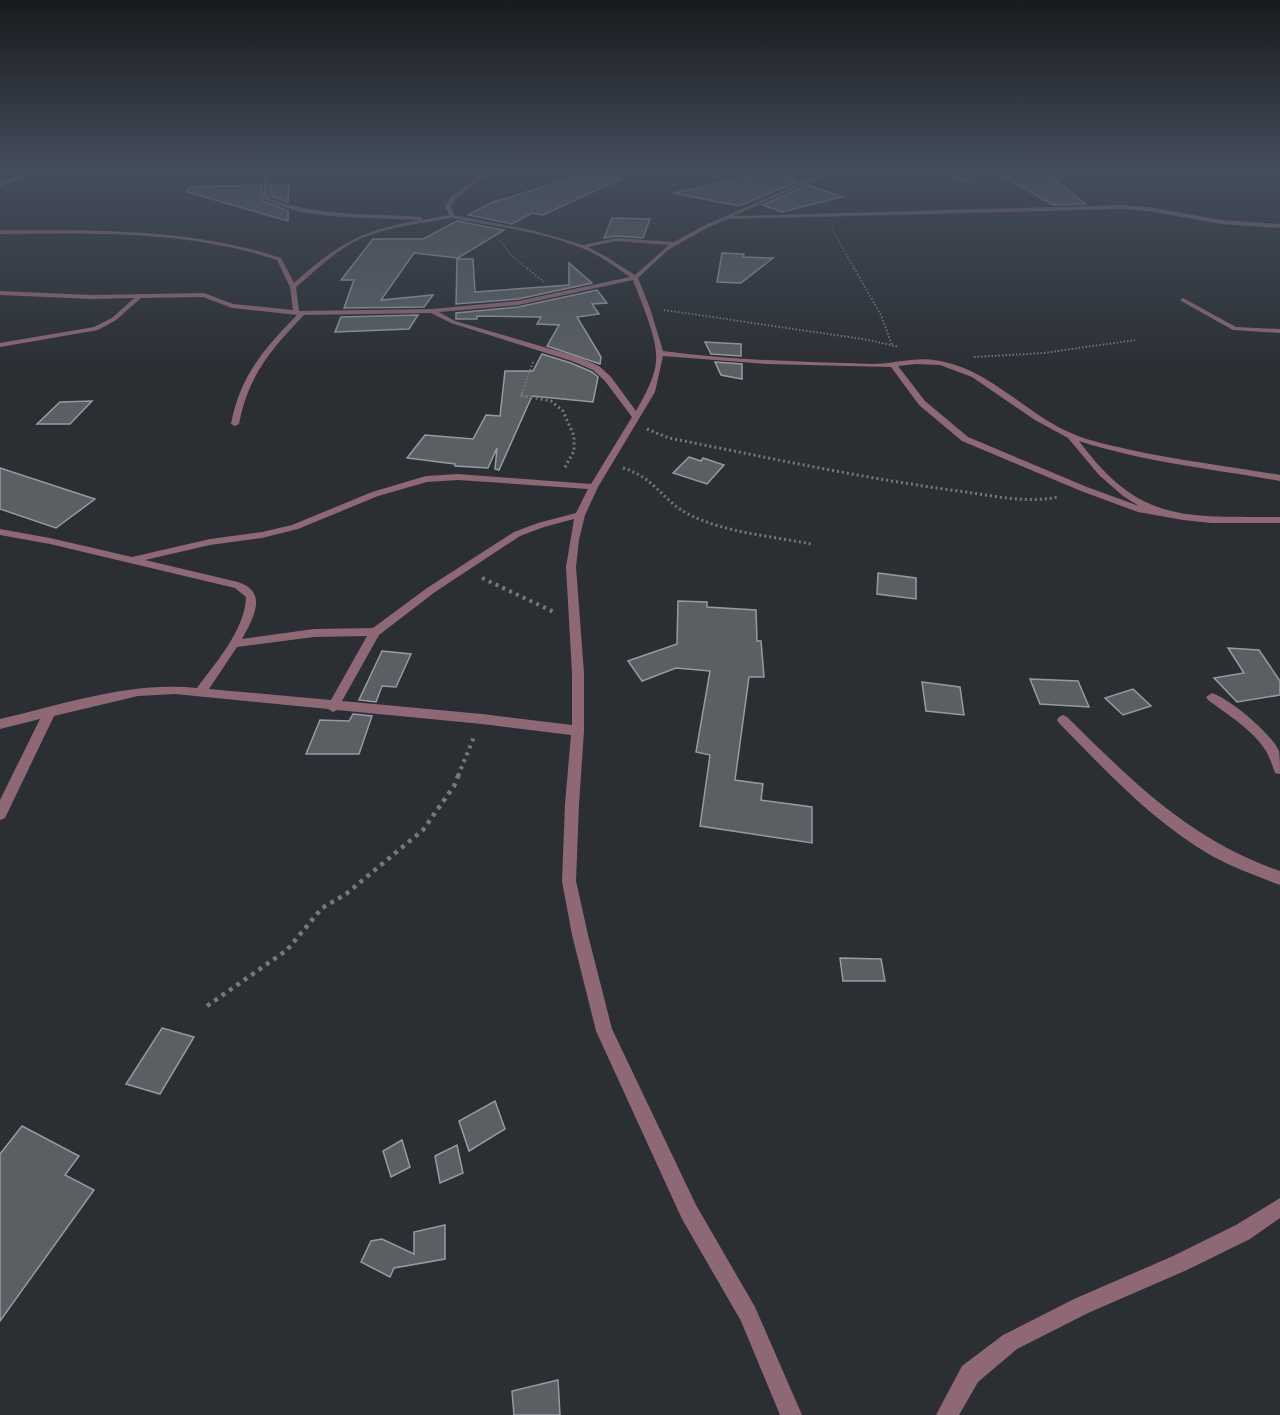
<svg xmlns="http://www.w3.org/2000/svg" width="1280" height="1415" viewBox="0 0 1280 1415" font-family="'Space Grotesk',sans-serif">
	<rect width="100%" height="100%" fill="#2b2f34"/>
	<g fill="#5a5f64" stroke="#969ba2" stroke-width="1.5">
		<polygon points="994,171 1043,171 1086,204 1053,205"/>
		<polygon points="772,172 799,181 739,206 673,193"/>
		<polygon points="573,177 623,178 543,215 532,213 512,224 468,215 497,200 495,202"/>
		<polygon points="262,185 263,201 288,211 288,221 187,192 188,187"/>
		<polygon points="270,185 289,185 288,202 270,196"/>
		<polygon points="808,185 842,197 782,212 763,205"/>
		<polygon points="612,218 650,219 643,238 616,236 604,238"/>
		<polygon points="457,221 504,230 458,258 414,253 381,300 433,295 424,307 344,308 354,280 341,280 373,239 423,239"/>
		<polygon points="722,253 744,254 743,257 773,258 741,283 717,282"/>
		<polygon points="457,259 473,259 475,292 569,285 569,263 592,283 518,299 456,304"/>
		<polygon points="597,290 607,303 592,304 599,314 577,317 601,357 600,364 547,346 559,325 537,324 541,317 477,316 477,319 456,319 456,313 518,307"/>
		<polygon points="418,315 409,329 335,332 341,317"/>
		<polygon points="705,342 741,344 741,356 711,354"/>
		<polygon points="542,354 571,363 592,372 598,377 593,402 532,396 499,470 495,469 497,448 488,468 455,466 455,464 407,458 425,435 473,439 486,415 500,416 505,371 533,371"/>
		<polygon points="715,362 742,364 742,379 721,375"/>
		<polygon points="92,401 70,424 37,424 60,402"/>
		<polygon points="689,457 701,461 703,458 724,465 707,484 673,473"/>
		<polygon points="0,468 95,499 56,528 0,509"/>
		<polygon points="878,573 916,578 916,599 877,594"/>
		<polygon points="678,601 707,602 707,607 756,610 757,641 761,641 764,677 749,677 735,780 763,784 761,800 812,807 812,843 700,826 710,755 696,752 710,671 676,668 642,681 628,661 677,644"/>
		<polygon points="1228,648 1259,650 1280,681 1280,695 1237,702 1214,678 1244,673"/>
		<polygon points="382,651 411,654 396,687 382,686 376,702 359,700"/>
		<polygon points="1030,679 1078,681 1089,707 1040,704"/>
		<polygon points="922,682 960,687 964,715 926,711"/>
		<polygon points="1133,689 1151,706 1123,715 1105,698"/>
		<polygon points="353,714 372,716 359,754 306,754 320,720 349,721"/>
		<polygon points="840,958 881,959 885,981 843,981"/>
		<polygon points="162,1028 194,1037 160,1094 126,1084"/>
		<polygon points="495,1101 505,1129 469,1151 459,1121"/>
		<polygon points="22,1126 79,1156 65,1175 94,1190 0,1321 0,1154"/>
		<polygon points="402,1140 410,1167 391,1177 383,1151"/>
		<polygon points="457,1145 463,1173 440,1183 435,1156"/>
		<polygon points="445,1225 445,1259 394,1268 390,1277 361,1262 371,1241 382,1239 414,1254 414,1232"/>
		<polygon points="558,1380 560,1415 514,1415 512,1391"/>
	</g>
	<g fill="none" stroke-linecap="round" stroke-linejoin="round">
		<g stroke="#75787c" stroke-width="1.5" stroke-dasharray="1.5 2" stroke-linecap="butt">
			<polyline points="1115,171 1151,183 1170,194 1168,197"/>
			<polyline points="832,229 855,270"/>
			<polyline points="500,240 511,255 529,270"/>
		</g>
		<g stroke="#75787c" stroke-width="2" stroke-dasharray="1.5 2" stroke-linecap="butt">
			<polyline points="527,268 544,282"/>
			<polyline points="854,268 881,315 892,345"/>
			<polyline points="664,310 869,340 899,347"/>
			<polyline points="974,357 1044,353 1135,340"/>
			<polyline points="525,397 521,396 533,362"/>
		</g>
		<g stroke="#75787c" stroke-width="3" stroke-dasharray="2 3" stroke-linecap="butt">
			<polyline points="521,395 551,401 563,411 574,436 574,451 564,469"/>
			<path d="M 647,429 L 669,438 C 765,457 861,478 958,491 C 991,495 1025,504 1058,497"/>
			<path d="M 623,468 C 656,478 663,502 690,515 C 727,533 771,536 811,544"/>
		</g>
		<g stroke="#75787c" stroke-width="4" stroke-dasharray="3 4.5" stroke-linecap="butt">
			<polyline points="482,578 556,613"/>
			<polyline points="458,776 474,737"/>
		</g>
		<polyline stroke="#75787c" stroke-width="4.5" stroke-dasharray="4 5" stroke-linecap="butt" points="207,1006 287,950 322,908 346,894 423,830 454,786 459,774"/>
		<polygon fill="#8e6875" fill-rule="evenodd" points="926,171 934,171 977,183 975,184"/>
		<g fill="#8e6875" fill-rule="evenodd">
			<polygon points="30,171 36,171 0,187 0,184"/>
			<path d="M 264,171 L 268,171 L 268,198 C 317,217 370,213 421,217 L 423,220 L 449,215 L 445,206 L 451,197 L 487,171 L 492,171 L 455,199 L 451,206 L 454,215 L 535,231 L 583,245 L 616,238 L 674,242 L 703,226 L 828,171 L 834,171 L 733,216 L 1123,205 L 1148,207 L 1221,220 L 1280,224 L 1280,228 L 1221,224 L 1148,211 L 1123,209 L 728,219 L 707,228 L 668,250 L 638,278 L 650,308 L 663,351 C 732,360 802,362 872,364 C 895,364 917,356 940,361 C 990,370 1025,413 1071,433 C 1091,442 1114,446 1136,451 C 1184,461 1232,467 1280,475 L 1280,481 C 1213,469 1144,462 1079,441 C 1141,525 1186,516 1280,517 L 1280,523 L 1211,523 L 1183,520 L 1138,512 L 1081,491 L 962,441 L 919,405 L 891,367 L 766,364 L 663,356 L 655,392 L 598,487 L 585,515 L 579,540 L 576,567 L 584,673 L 584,731 L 579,804 L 576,881 L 588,935 L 612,1029 L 696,1205 L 755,1307 L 802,1415 L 780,1415 L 741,1321 L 682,1219 L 596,1031 L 572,935 L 562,881 L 565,804 L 571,735 L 482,724 L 337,710 L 333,712 L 328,709 L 175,694 L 138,696 L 54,716 L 5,818 L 0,820 L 0,800 L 40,719 L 0,729 L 0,719 C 64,704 131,681 197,688 C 216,662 245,630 246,597 L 235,588 L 50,544 L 0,535 L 0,529 L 50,538 L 132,557 L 210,539 L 262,532 L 292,525 L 372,492 L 426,476 L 458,474 L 591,484 L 632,417 L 605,381 L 593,370 L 572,361 L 451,323 L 431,313 L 304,315 C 271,349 248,376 239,424 L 235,426 L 231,424 C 240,376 264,349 297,315 L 232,308 L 203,297 L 141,298 L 116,320 L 98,330 L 0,347 L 0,343 L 94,327 L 112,318 L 134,298 L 93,299 L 0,295 L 0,291 L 93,295 L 204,293 L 233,304 L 293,310 L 290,287 L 277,260 C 187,230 93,233 0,234 L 0,230 C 95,230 190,228 281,258 L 294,283 C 339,243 360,231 420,220 C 376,217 301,221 264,199 ZM 452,218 C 498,227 548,232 591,252 C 605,259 617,268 630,277 L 518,301 L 432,309 L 299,311 L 296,287 C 314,272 331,255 352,243 C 382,227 419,224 452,218 ZM 616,241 L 669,245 L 635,275 L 605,256 L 588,247 ZM 633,280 C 640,299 655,333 656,353 C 658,373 645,395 636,411 L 611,377 L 599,366 L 578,357 L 455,321 L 439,312 L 518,305 ZM 916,364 L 940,365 L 972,377 L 1035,420 L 1068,438 L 1099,475 L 1123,496 L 1139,506 L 1087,487 L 968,437 L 925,401 L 898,366 ZM 458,480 L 588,489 L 576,513 L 538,523 L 514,532 L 427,588 L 373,628 L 314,629 L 242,639 C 253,619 269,592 238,582 L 145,560 L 210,545 L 262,538 L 298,529 L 378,496 L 427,482 ZM 574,519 L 566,567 L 572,673 L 572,725 L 482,714 L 342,701 L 379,635 L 435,592 L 520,536 L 544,527 ZM 367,636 L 331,700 L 209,689 L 237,647 L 314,637 Z"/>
			<polygon points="1183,298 1236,327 1280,329 1280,333 1233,330 1181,301 1181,299"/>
			<path d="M 1212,693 C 1230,699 1271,733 1279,751 C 1280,757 1280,767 1280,774 L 1275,773 C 1272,765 1270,758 1266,751 C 1252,729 1228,715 1208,700 L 1206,697 Z"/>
			<path d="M 1063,715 L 1067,717 C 1133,782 1190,840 1280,871 L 1280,885 C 1257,876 1234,868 1212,856 C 1153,822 1106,771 1059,723 L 1057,720 L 1059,717 Z"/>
			<polygon points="1280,1198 1280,1218 1250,1239 1187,1270 1088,1313 1017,1349 978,1382 959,1415 936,1415 962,1366 1003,1335 1074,1299 1173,1256 1236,1225"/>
		</g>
	</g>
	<linearGradient id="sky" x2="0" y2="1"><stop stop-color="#181a1d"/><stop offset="0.46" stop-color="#444d5c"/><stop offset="1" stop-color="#444d5c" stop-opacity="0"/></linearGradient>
	<rect width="1280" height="369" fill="url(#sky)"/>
</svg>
